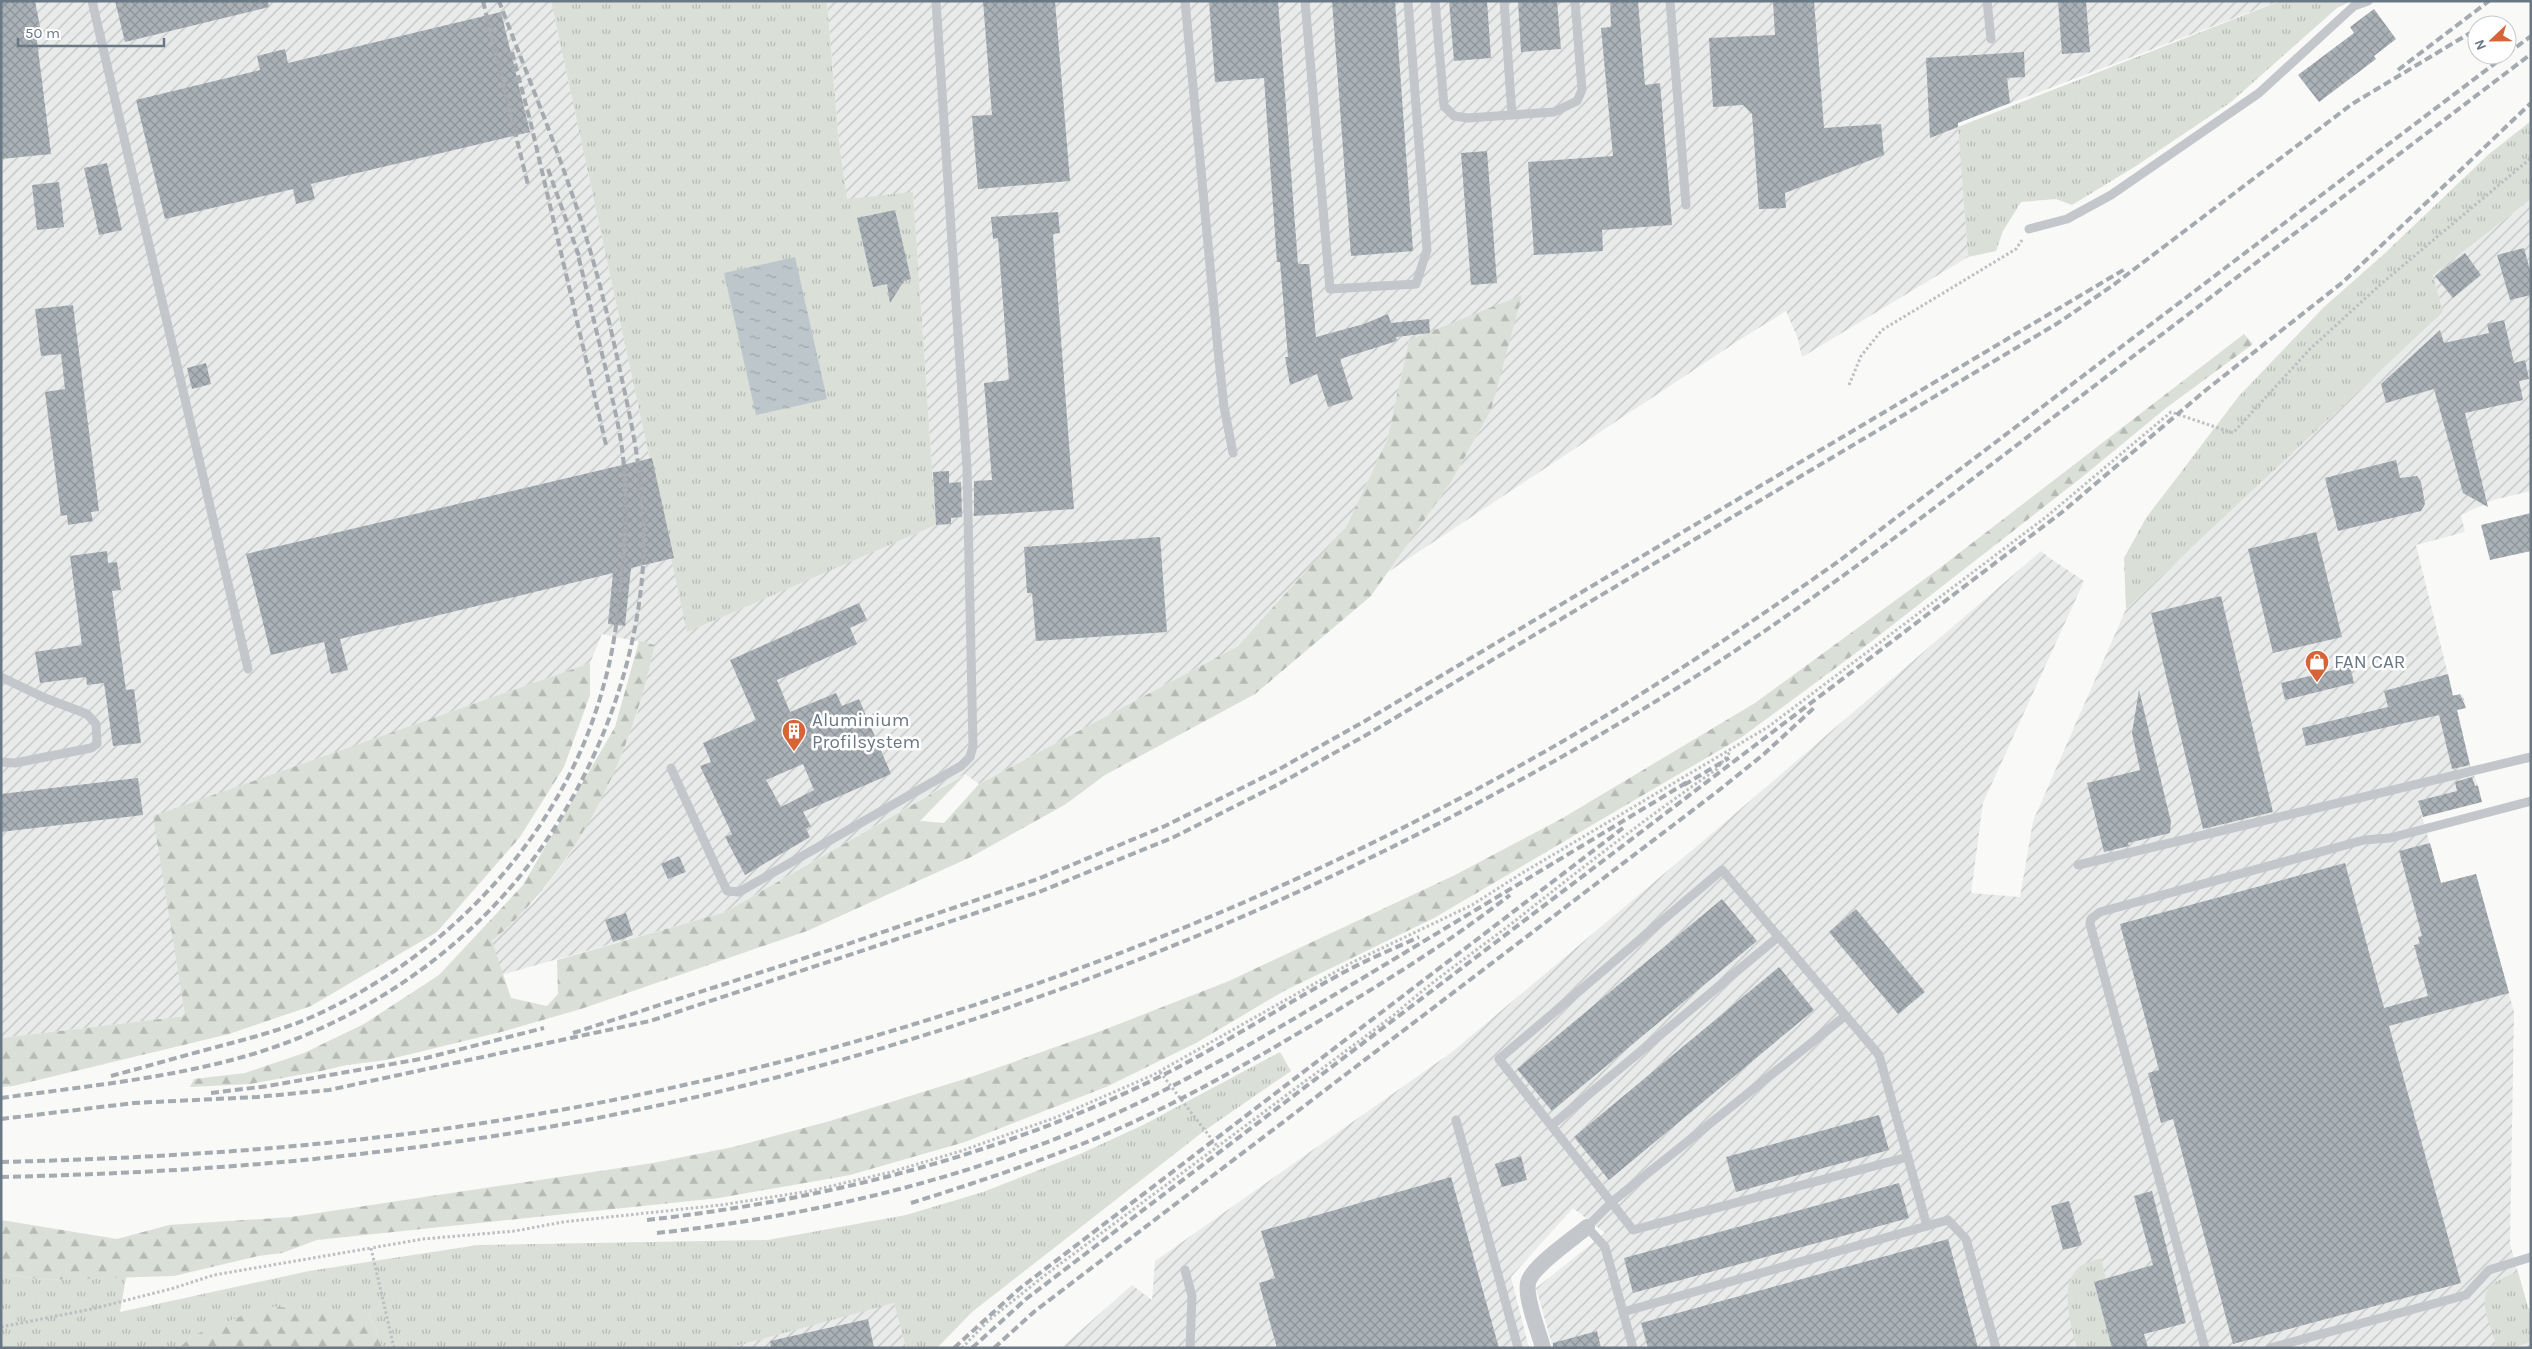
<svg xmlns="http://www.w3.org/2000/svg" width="2532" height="1349" viewBox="0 0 2532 1349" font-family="Karla,sans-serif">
	<defs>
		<pattern id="industrial-furrows" width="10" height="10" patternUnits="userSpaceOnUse" patternTransform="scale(1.25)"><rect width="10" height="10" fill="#e9ebea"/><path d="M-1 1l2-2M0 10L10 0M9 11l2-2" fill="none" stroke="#c1c3c3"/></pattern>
		<pattern id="grass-tufts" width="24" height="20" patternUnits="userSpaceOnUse" patternTransform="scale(1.25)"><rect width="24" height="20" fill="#dadfd8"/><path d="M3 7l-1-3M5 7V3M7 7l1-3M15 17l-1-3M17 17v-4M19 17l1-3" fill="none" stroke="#b5bab5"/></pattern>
		<pattern id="forest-firs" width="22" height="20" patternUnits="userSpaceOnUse" patternTransform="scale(1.25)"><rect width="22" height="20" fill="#dadfd8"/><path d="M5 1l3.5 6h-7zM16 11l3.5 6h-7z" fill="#b5bab5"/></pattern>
		<pattern id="water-ripples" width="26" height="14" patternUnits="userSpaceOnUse" patternTransform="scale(1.25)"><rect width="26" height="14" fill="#bdc6cb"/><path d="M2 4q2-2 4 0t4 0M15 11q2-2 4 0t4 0" fill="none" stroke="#9ea6aa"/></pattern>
		<pattern id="building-cross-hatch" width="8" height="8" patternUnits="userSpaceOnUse" patternTransform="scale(1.25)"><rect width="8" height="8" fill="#aab1b7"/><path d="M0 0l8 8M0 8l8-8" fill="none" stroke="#8e959a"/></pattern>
	</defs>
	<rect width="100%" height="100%" fill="#f9f9f7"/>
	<g fill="url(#industrial-furrows)">
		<polygon points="1,1 551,1 687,631 936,525 913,193 847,200 838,134 827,1 2279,1 1958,123 1968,257 1802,357 1798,339 1786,311 1741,339 1385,574 1451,482 1491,410 1409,340 1387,440 1346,527 1304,584 1238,646 979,784 965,774 725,912 501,975 492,941 534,902 566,860 603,795 622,753 637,714 655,645 602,634 590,663 154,816 185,1016 1,1038"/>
		<polygon points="2531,199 2531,491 2493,500 2461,515 2465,532 2416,545 2453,695 2463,695 2466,708 2457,710 2469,762 2478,786 2418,802 2441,883 2476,874 2514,1012 2510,1244 2531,1318 2531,1348 1553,1348 1536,1288 1605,1233 1573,1208 1511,1277 1529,1348 1061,1348 1132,1285 1152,1300 1155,1261 1452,1052 1716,830 2041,551 2051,559 2084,581 1983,803 1971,893 2020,897 2033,821 2126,609 2443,312 2433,275"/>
		<polygon points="894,1302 906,1348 730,1348"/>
	</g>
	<g fill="url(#grass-tufts)">
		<polygon points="551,1 827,1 838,134 847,199 913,192 936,525 687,632"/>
		<polygon points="2280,1 2351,1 2337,8 2231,102 2136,166 2072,205 2056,199 2021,202 2003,231 1996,251 1968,257 1958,127"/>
		<polygon points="2531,121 2531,199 2433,275 2443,312 2126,609 2124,558 2146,518 2239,396 2324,307 2384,254 2489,154"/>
		<polygon points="1280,1052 1291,1071 1204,1131 972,1312 937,1348 906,1348 894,1303 729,1348 383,1348 369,1314 192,1336 179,1348 1,1348 1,1273 43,1280 126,1277 120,1312 309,1271 478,1245 768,1240 906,1215 983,1192 1080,1154 1143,1125"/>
		<path d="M 2101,1258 L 2106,1279 L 2094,1282 L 2112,1348 L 2077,1348 C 2071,1326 2057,1281 2082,1265 C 2088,1262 2095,1260 2101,1258 Z"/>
		<path d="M 2518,1272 L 2531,1318 L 2531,1342 L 2510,1348 L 2484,1348 L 2496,1344 C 2485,1307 2470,1287 2518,1272 Z"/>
	</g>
	<g fill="url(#forest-firs)">
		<path d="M 1522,295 L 1491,410 L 1451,482 L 1371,596 L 1255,694 L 1105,775 L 1066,804 L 971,857 L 807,931 L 581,1009 L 501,1032 L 386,1060 L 347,1065 L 321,1071 L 250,1084 L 190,1087 L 194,1079 L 245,1073 L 304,1053 L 364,1024 L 439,975 L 523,885 L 615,727 L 639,641 L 655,645 C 649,668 644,692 636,715 C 608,800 561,883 492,941 L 511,998 L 547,1006 L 558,994 L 557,960 L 725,912 L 966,774 L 920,821 L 944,823 L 979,784 L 1238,646 L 1346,527 L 1387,440 L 1409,340 Z"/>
		<polygon points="2244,334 2253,344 2166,408 2081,478 1872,641 1742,737 1434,918 1284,991 1196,1043 1106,1087 965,1142 850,1175 719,1198 317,1240 282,1253 258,1256 174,1276 43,1280 1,1273 1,1220 117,1239 169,1225 291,1217 653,1163 733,1147 830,1121 974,1076 1101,1031 1229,981 1455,875 1561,819 1755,703 1941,567"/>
		<polygon points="590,663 590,695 564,767 520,837 437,932 311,1006 229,1034 13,1086 1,1087 1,1038 185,1016 153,816"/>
		<polygon points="266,1306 369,1314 383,1348 179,1348 192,1336"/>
	</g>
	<polygon fill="url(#water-ripples)" points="795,257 827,399 756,415 724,273"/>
	<g fill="url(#building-cross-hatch)" fill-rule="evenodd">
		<polygon points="1,1 35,1 41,32 36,33 51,154 1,159"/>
		<polygon points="115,1 268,1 269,7 125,42"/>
		<polygon points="983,1 1055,1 1070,181 978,189 972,116 992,115"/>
		<polygon points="1209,1 1278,1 1298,264 1309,264 1316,337 1364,324 1388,314 1391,323 1429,319 1430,333 1396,337 1397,341 1340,359 1353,399 1328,407 1317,374 1290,385 1285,357 1288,357 1280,262 1277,262 1264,78 1215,82"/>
		<polygon points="1332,1 1395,1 1413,251 1351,256"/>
		<polygon points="1449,1 1487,1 1491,58 1454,61"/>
		<polygon points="1518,1 1557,1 1561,49 1521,52"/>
		<polygon points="1610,1 1638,1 1645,85 1660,83 1672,225 1602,230 1603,251 1534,255 1528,162 1613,156 1601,28 1611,27"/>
		<polygon points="1773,1 1814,1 1824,128 1881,124 1884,155 1785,193 1786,208 1759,209 1752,114 1743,105 1713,107 1709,38 1775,35"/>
		<polygon points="2058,1 2086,1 2090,52 2062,54"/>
		<polygon points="2374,9 2396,39 2374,56 2376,59 2319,102 2298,75 2354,33 2350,27"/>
		<polygon points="501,12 530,132 311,184 315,199 296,204 293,189 165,219 136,100 260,70 257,56 285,49 288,63"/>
		<polygon points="2024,52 2025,77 2007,78 2010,103 1958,123 1958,127 1930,138 1926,58"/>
		<polygon points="1487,151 1497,283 1471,285 1461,153"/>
		<polygon points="107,163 122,230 99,235 84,168"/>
		<polygon points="59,182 64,227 37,230 32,185"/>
		<polygon points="895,210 911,279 904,281 890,303 887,284 873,287 857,218"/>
		<polygon points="1058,212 1060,233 1053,234 1074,509 974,516 974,481 992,480 984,383 1009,380 998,238 993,239 991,217"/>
		<polygon points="2524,248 2531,274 2531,295 2510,300 2497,255"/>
		<polygon points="2465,253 2481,275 2453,298 2435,276"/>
		<polygon points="73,305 99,511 91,512 93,521 68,525 67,515 61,516 45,392 65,389 61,354 41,356 35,309"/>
		<polygon points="2504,320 2514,363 2525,360 2529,379 2519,381 2523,400 2465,413 2488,507 2463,493 2434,389 2386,403 2381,384 2440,330 2444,343 2489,333 2487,324"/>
		<polygon points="206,363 211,384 192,389 187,368"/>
		<polygon points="652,458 674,558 631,568 625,626 608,624 613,573 340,639 348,670 331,674 324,642 271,655 246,554"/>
		<polygon points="2396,460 2400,478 2417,476 2421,482 2425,504 2421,511 2338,531 2325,478"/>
		<polygon points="949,471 949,483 961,482 962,517 951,518 951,524 936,525 933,472"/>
		<polygon points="2531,513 2531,551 2490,560 2481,525"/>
		<polygon points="2316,532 2342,637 2273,653 2248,549"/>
		<polygon points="1160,537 1167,632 1036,641 1032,593 1027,593 1024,547"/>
		<polygon points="107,551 108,563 117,562 121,590 112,591 126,690 134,689 141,743 113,746 104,683 87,685 86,677 40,683 35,652 82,645 70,556"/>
		<polygon points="2221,596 2273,812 2203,829 2151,613"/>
		<path d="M 859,603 L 867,620 L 850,628 L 857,644 L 777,680 L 790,712 L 836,693 L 842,706 L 859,699 L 891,774 L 803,812 L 811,826 L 806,829 L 810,837 L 745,875 L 725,837 L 732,834 L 700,766 L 711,762 L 703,743 L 756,720 L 730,660 ZM 803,764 L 814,790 L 781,807 L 766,780 Z"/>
		<polygon points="2350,666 2354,683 2285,700 2281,683"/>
		<polygon points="2448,674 2453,696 2460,694 2466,708 2457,710 2470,765 2452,769 2439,715 2306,746 2302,728 2388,707 2384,691"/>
		<polygon points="2139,690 2171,822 2170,833 2128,843 2129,846 2104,852 2087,783 2140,770 2132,733"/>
		<polygon points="2472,777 2475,786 2478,786 2482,802 2423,817 2418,801 2457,791 2455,782"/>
		<polygon points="138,778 143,815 1,832 1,794"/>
		<polygon points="2430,843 2441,883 2476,874 2509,993 2389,1026 2461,1283 2233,1344 2173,1119 2161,1123 2148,1073 2159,1070 2120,924 2345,863 2384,1008 2428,996 2414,945 2420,944 2418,937 2422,936 2399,851"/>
		<polygon points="679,856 686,872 668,879 661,864"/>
		<polygon points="1722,899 1757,941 1552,1111 1517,1069"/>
		<polygon points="1856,909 1925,992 1898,1014 1829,932"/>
		<polygon points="626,913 633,935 613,942 605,920"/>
		<polygon points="1779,967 1814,1010 1609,1180 1574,1137"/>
		<polygon points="1879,1115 1889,1150 1736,1192 1726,1157"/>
		<polygon points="1521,1156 1527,1180 1502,1187 1495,1164"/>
		<polygon points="1451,1177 1499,1348 1277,1348 1259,1283 1275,1278 1261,1231"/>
		<polygon points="1899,1183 1909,1218 1633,1293 1624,1258"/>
		<polygon points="2152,1191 2186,1323 2144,1334 2148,1348 2112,1348 2094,1282 2153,1265 2134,1196"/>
		<polygon points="2069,1201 2082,1245 2063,1250 2051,1206"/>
		<polygon points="1948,1239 1978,1348 1648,1348 1641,1323"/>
		<polygon points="868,1319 874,1348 771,1348 770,1341"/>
		<polygon points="1597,1331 1601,1348 1553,1348 1553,1343"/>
	</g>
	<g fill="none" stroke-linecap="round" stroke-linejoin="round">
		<g stroke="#bdbfc2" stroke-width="3" stroke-dasharray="2.5 2.5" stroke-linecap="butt">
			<polyline points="1849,385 1861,356 1882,330 2016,249 2022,240"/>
			<polyline points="1160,1072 1217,1146"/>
			<polyline points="1,1327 92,1309 174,1288 214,1275 371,1248"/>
			<polyline points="394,1348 371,1248 423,1239 515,1231 563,1222 721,1205 810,1191 891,1172 961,1151 1057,1117 1153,1075 1351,963 1472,905 1519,875 1768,727 2046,517 2171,412 2233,433 2310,349 2381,284 2531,158"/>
			<path d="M 962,1348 L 989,1320 L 1044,1276 L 1394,1015 C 1434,979 1478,950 1520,917 C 1584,866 1649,816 1717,769 L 1730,752"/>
		</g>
		<g stroke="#c3c6ca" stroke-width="9">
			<polyline points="92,1 248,669"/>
			<polyline points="1185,1 1218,350 1224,407 1233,453"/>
			<polyline points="1305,1 1330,289 1416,284 1427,250 1408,1"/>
			<polyline points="1435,1 1444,106 1454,116 1468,118 1554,112 1577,101 1582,90 1575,1"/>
			<polyline points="1504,1 1512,115"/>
			<polyline points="1670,1 1686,205"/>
			<polyline points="1987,1 1991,39"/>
			<polyline points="2029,229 2067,219 2111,195 2259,93 2354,6 2368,1"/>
			<polyline points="1,677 45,698 87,714 96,724 97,744 91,748 15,763 1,762"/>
			<polyline points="671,768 727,891 739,892 961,766 970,757 973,746 967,469 936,1"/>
			<polyline points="2078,865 2531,757"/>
			<polyline points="1456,1120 1518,1348"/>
			<polyline points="1552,1125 1778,937"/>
			<polyline points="1908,1157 1633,1230 1499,1059 1722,870 1879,1055 1927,1226"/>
			<polyline points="1185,1270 1192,1296 1190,1348"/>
			<polyline points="1623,1312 1948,1220 1966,1239 1996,1348"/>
			<polyline points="1633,1348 1605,1247 1587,1227 1613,1201 1845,1016"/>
			<polyline points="2205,1348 2090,924 2091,919 2100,912 2364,840 2390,838 2531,801"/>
			<polyline points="2270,1348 2466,1295 2489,1270 2531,1257"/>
		</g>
		<path stroke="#c3c6ca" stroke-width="16" d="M 1543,1348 C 1539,1332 1525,1299 1528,1283 C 1531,1267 1573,1239 1587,1227"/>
		<g stroke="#a4aaaf" stroke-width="4" stroke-dasharray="8 4" stroke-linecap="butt">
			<polyline points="483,1 528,185"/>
			<polyline points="512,52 530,120 606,445"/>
			<polyline points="2507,54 2531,36"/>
			<polyline points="2398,70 2489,1"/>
			<polyline points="548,169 579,256"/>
			<polyline points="1684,785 1729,758"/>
			<polyline points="573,1033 839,947 1038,879 1165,826 1274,772 1365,721 2125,269"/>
			<path d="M 111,1076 C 148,1066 186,1055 224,1045 C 254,1037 285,1029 314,1016 C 452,953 565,832 604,684 C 613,653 617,622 620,591 C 625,546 628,502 623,457 C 620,428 612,399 606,370 C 596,330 587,291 577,251"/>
			<polyline points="211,1093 268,1086 426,1058 544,1028"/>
			<path d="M 1,1098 C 94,1085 196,1076 283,1044 C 390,1004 485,933 548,838 C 606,750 643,645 644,539 C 644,483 633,429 621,375 C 612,333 602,291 590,250 C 565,165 530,83 499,1"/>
			<polyline points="1,1119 134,1103 257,1097 329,1090 650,1021 1039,892 1174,837 1279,784 1368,734 2058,323 2112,286 2352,104 2470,33"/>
			<path d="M 1,1162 C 163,1158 323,1148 483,1123 C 860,1065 1227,935 1558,744 C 1655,688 1748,625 1839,561 L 2506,55"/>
			<path d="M 1,1177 C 129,1174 257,1167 385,1151 C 852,1096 1301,926 1698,675 C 1822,596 1938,505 2055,416 C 2213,295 2372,175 2531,54"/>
			<path d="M 911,1203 C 969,1185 1026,1166 1082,1144 C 1153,1116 1220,1079 1285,1041 C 1362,996 1439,950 1510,895"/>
			<path d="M 647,1220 C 823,1200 992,1158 1151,1081 C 1219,1048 1281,1006 1348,970 C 1371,958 1395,948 1419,937"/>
			<path d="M 657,1233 C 802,1217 943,1185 1078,1130 C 1179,1088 1272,1032 1366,976 C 1474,911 1582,846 1689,781"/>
			<polyline points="954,1348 1019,1289 1623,828"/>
			<polyline points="972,1348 1026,1299 2061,513 2206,390 2343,282 2531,103"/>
			<polyline points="994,1348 1035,1311 1718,791 1764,754 1815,707"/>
		</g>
	</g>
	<defs>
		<symbol id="shop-pin" viewBox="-11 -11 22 30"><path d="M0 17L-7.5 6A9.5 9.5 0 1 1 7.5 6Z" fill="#d76438" stroke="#fff"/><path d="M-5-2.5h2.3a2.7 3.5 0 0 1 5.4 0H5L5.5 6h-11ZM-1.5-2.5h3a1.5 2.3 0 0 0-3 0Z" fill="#fff"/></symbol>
		<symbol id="building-pin" viewBox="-11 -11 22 30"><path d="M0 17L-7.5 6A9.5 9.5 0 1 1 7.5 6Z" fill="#d76438" stroke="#fff"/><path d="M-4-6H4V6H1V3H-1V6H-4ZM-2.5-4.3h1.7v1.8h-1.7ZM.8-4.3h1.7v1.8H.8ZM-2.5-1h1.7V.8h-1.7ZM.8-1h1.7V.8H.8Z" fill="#fff"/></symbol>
	</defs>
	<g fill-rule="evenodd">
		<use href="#shop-pin" x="2303" y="648" width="28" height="38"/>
		<use href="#building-pin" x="780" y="717" width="28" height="38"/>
	</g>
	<g text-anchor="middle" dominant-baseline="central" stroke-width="5" stroke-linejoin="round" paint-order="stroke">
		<g font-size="19" fill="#6a7885" stroke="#fff" text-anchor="start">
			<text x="2334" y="662">FAN CAR</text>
			<text x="812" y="720">Aluminium<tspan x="812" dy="22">Profilsystem</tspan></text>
		</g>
	</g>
	<rect width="2532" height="1349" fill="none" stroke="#6a7885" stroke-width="5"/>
	<g transform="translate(2492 40) rotate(248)"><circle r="24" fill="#ffffff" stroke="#c3c9ce"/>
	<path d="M0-4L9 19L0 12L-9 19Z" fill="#d76438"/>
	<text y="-8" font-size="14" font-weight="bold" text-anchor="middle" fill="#6a7885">N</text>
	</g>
	<path d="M18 38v8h146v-8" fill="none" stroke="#6a7885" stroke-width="2.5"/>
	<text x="25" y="38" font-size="15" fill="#6a7885" stroke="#ffffff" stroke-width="4" paint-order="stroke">50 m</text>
</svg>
